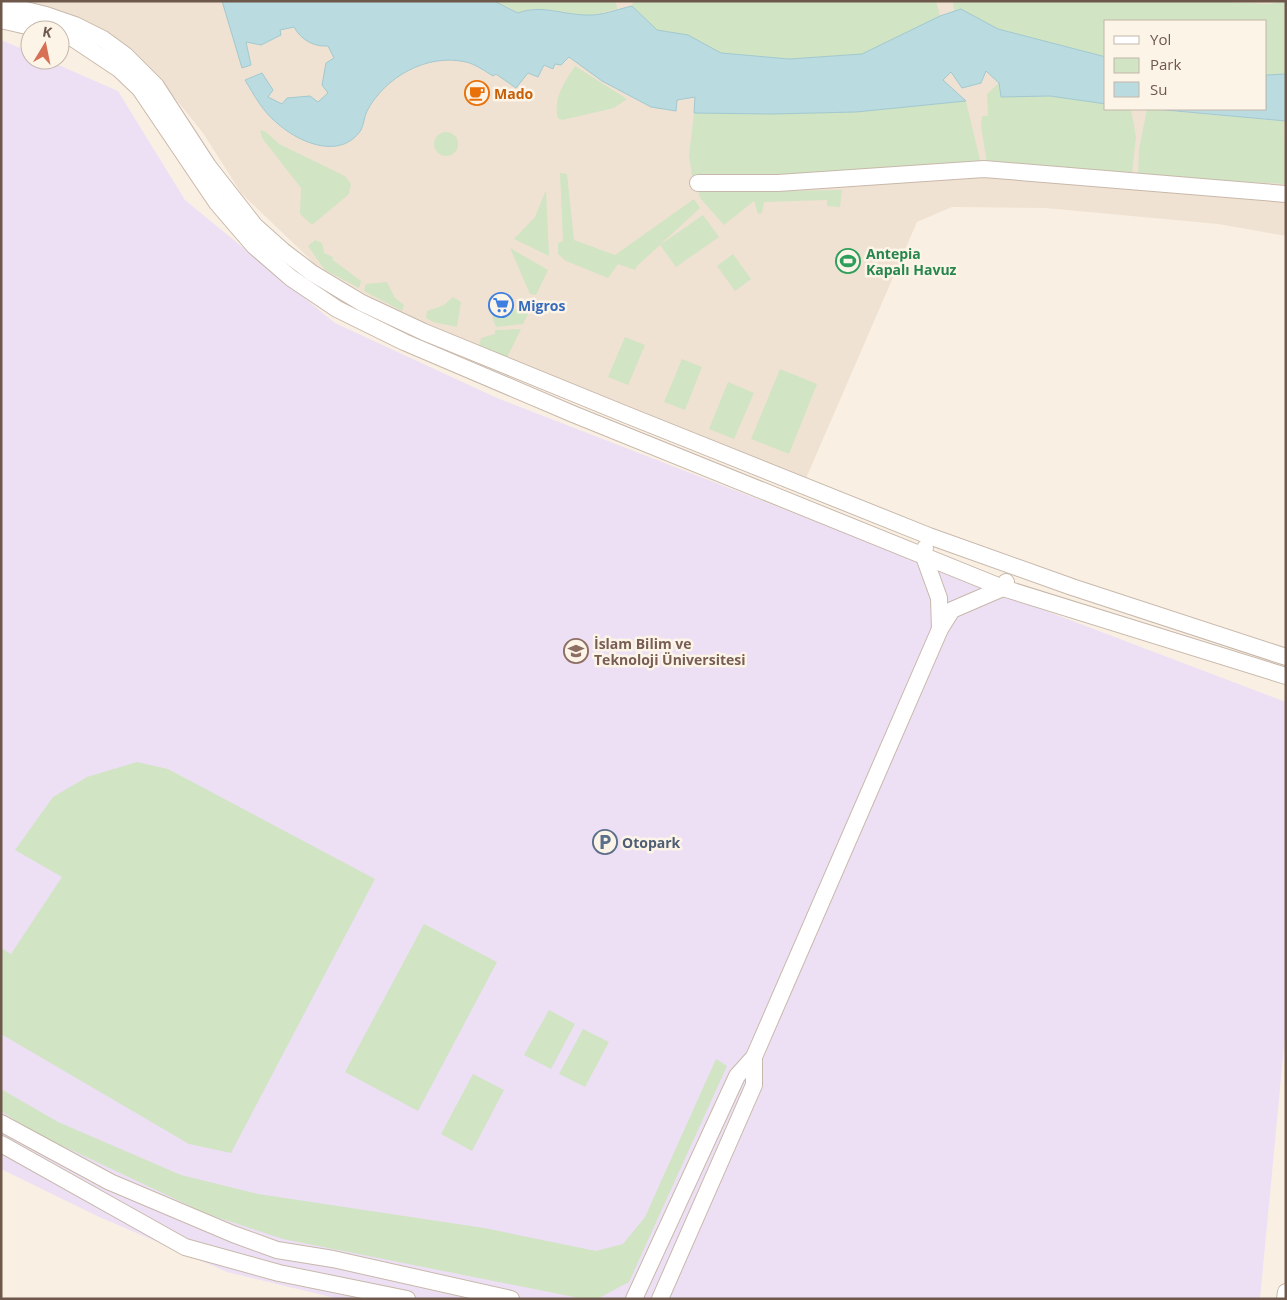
<svg xmlns="http://www.w3.org/2000/svg" width="1287" height="1300" viewBox="0 0 1287 1300" font-family="'Open Sans',sans-serif">
	<rect width="100%" height="100%" fill="#f9f0e3"/>
	<path fill="#f0e2d2" fill-rule="evenodd" d="M 11,1 L 1286,1 L 1286,236 L 1218,224 L 1045,208 L 952,207 L 917,222 L 804,483 L 394,311 L 314,263 L 241,193 L 203,133 L 166,87 ZM 1106,21 L 1266,21 L 1266,109 L 1106,109 Z"/>
	<polygon fill="#ede0f5" points="1,40 30,52 30,60 47,60 118,91 185,200 335,323 497,398 1015,599 1286,702 1286,1026 1260,1299 339,1299 227,1272 97,1216 1,1169"/>
	<g fill="#d1e4c3">
		<path d="M 494,1 L 616,1 L 617,9 C 607,11 595,16 585,15 C 562,13 540,4 518,13 L 512,9 Z"/>
		<polygon points="633,1 936,1 940,16 862,54 789,59 721,53 688,35 657,30 632,6"/>
		<polygon points="953,1 1209,1 1269,4 1286,1 1286,74 1266,75 1266,21 1106,21 1106,57 998,29 961,9 954,11"/>
		<path d="M 575,66 L 627,99 L 614,108 L 562,120 L 558,118 C 553,98 564,83 575,66 Z"/>
		<polygon points="999,83 1001,97 1050,96 1106,104 1106,109 1131,109 1136,137 1132,173 987,164 981,126 982,116 988,116 987,94"/>
		<polygon points="966,101 981,164 808,177 692,176 689,156 694,113 772,114 854,112"/>
		<polygon points="1147,109 1284,121 1286,184 1138,175 1139,149"/>
		<polygon points="260,130 266,132 279,144 345,176 351,184 349,194 312,225 300,214 301,188 262,138"/>
		<circle cx="446" cy="144" r="12"/>
		<polygon points="560,173 567,174 574,240 615,255 694,199 700,208 637,266 635,270 618,264 608,278 566,261 558,254 558,243 563,241"/>
		<polygon points="697,187 721,192 842,190 840,207 827,206 827,200 764,202 762,213 758,214 754,201 724,225 700,198"/>
		<polygon points="546,190 549,256 514,239 535,217"/>
		<polygon points="703,215 719,237 676,267 660,245"/>
		<polygon points="315,240 322,243 324,253 333,257 333,260 361,281 359,288 325,270 308,246"/>
		<polygon points="510,248 548,270 536,295 530,294"/>
		<polygon points="733,254 751,279 735,291 717,266"/>
		<polygon points="387,282 395,298 404,305 402,311 364,291 366,284"/>
		<polygon points="453,297 461,302 457,327 433,322 426,318 427,311 444,305"/>
		<polygon points="533,304 523,324 496,327 492,317"/>
		<polygon points="521,329 506,360 479,348 481,338 495,334 495,330"/>
		<polygon points="625,337 645,345 628,385 608,377"/>
		<polygon points="682,359 702,367 685,410 664,402"/>
		<polygon points="780,369 817,384 789,454 751,439"/>
		<polygon points="728,382 754,393 734,439 709,429"/>
		<polygon points="137,762 168,769 375,879 231,1153 189,1144 1,1034 1,948 11,954 62,877 15,850 53,797 87,777"/>
		<polygon points="424,924 497,962 418,1111 345,1072"/>
		<polygon points="549,1010 575,1024 551,1069 524,1055"/>
		<polygon points="583,1029 609,1042 585,1087 559,1074"/>
		<polygon points="716,1059 727,1066 629,1282 597,1299 584,1299 283,1239 207,1214 33,1132 1,1111 1,1089 58,1122 181,1175 258,1194 484,1228 596,1251 623,1244 645,1217"/>
		<polygon points="473,1074 504,1090 472,1151 441,1134"/>
	</g>
	<g fill="#badbe0" stroke="#a1c9d0">
		<path d="M 222,1 L 494,1 L 518,13 C 542,4 563,15 587,15 C 601,16 618,9 632,6 L 657,30 L 688,35 L 721,53 L 789,59 L 862,54 L 940,16 L 961,9 L 998,29 L 1106,57 L 1106,104 L 1050,96 L 1001,97 L 999,83 L 986,71 L 981,83 L 962,88 L 951,72 L 943,80 L 966,101 L 856,112 L 772,114 L 694,113 L 695,97 L 677,100 L 676,111 L 651,107 L 602,81 L 569,57 L 561,65 L 555,64 L 553,69 L 544,65 L 538,77 L 528,73 L 516,88 L 496,74 L 493,76 C 485,71 475,64 466,62 C 427,53 385,77 367,111 C 364,117 364,124 361,130 C 340,161 298,142 277,123 C 263,112 254,95 245,80 L 262,73 L 273,90 L 268,97 L 282,104 L 287,98 L 310,96 L 318,102 L 328,93 L 322,85 L 326,63 L 334,58 L 328,46 C 314,47 301,40 294,27 L 280,30 L 281,35 L 261,45 L 246,42 L 251,65 L 242,68 Z"/>
		<polygon points="1286,74 1286,121 1154,109 1266,109 1266,75"/>
	</g>
	<g fill="none" stroke-linecap="round" stroke-linejoin="round">
		<defs>
			<g id="minor">
				<polyline points="1,4 46,15 75,25 103,39 125,55 156,86 208,166 255,226 283,251 312,273 362,303 424,332 622,413 929,536 1072,587 1286,657"/>
				<polyline points="1,20 44,30"/>
				<polyline points="60,35 74,39 119,69 140,89 217,203 254,246 291,278 337,309 404,342 573,414 1003,588 1286,676"/>
				<polyline points="698,183 778,183 984,169 1286,194"/>
				<polyline points="925,548 923,554 939,598 940,629"/>
				<polyline points="1,1123 110,1182 233,1234 277,1250 333,1259 511,1299"/>
				<polyline points="1,1144 185,1247 279,1273 407,1299"/>
				<polyline points="634,1299 737,1076 754,1057 940,629 952,610 1003,588 1006,582"/>
				<polyline points="660,1299 754,1085 754,1057"/>
				<polyline points="1285,1299 1286,1292"/>
			</g>
		</defs>
		<use href="#minor" stroke="#c8b8ab" stroke-width="18"/>
		<use href="#minor" stroke="#fff" stroke-width="16"/>
	</g>
	<defs>
		<symbol id="cafe-ring" viewBox="-11 -11 22 22"><circle r="9.5" fill="#fdf4e8" stroke="#e8710a" stroke-width="1.5"/><path d="M-5.5-4.5H6V0H3Q3 3.5 0 3.5H-2.5Q-5.5 3.5-5.5 0ZM3-3.2v2h1.7v-2ZM-6 4.5H4V6H-6Z" fill="#e8710a"/></symbol>
		<symbol id="stadium-ring" viewBox="-11 -11 22 22"><circle r="9.5" fill="#fdf4e8" stroke="#2e9e5b" stroke-width="1.5"/><path d="M0-5a6.5 5 0 1 0 0 10a6.5 5 0 1 0 0-10ZM-3.5-1.8h7v3.6h-7Z" fill="#2e9e5b"/></symbol>
		<symbol id="supermarket-ring" viewBox="-11 -11 22 22"><circle r="9.5" fill="#fdf4e8" stroke="#3f7fe0" stroke-width="1.5"/><path d="M-6-5.5h2.5l.6 2H6L4.5 2H-2.5L-4.4-4H-6ZM-1.5 3.2a1.3 1.3 0 1 0 .1 0ZM3 3.2a1.3 1.3 0 1 0 .1 0Z" fill="#3f7fe0"/></symbol>
		<symbol id="university-ring" viewBox="-11 -11 22 22"><circle r="9.5" fill="#fdf4e8" stroke="#8d6e63" stroke-width="1.5"/><path d="M0-5L7-2L0 1L-7-2ZM-4 1L0 2.5L4 1V4Q0 6-4 4Z" fill="#8d6e63"/></symbol>
		<symbol id="parking-ring" viewBox="-11 -11 22 22"><circle r="9.5" fill="#fdf4e8" stroke="#5c6f8a" stroke-width="1.5"/><path d="M-3.5-5.5H1a3.5 3.5 0 0 1 0 7H-1V5.5H-3.5ZM-1-3.4V-.6H.8a1.4 1.4 0 0 0 0-2.8Z" fill="#5c6f8a"/></symbol>
	</defs>
	<g fill-rule="evenodd">
		<use href="#cafe-ring" x="463" y="79" width="28" height="28"/>
		<use href="#stadium-ring" x="834" y="247" width="28" height="28"/>
		<use href="#supermarket-ring" x="487" y="291" width="28" height="28"/>
		<use href="#university-ring" x="562" y="637" width="28" height="28"/>
		<use href="#parking-ring" x="591" y="828" width="28" height="28"/>
	</g>
	<g text-anchor="middle" dominant-baseline="central" stroke-width="5" stroke-linejoin="round" paint-order="stroke">
		<g font-size="14" font-weight="bold" fill="#c56008" stroke="#fdf4e8" text-anchor="start">
			<text x="494" y="93">Mado</text>
		</g>
		<g font-size="14" font-weight="bold" fill="#27864d" stroke="#fdf4e8" text-anchor="start">
			<text x="866" y="253">Antepia<tspan x="866" dy="16">Kapalı Havuz</tspan></text>
		</g>
		<g font-size="14" font-weight="bold" fill="#366cbe" stroke="#fdf4e8" text-anchor="start">
			<text x="518" y="305">Migros</text>
		</g>
		<g font-size="14" font-weight="bold" fill="#785e54" stroke="#fdf4e8" text-anchor="start">
			<text x="594" y="643">İslam Bilim ve<tspan x="594" dy="16">Teknoloji Üniversitesi</tspan></text>
		</g>
		<g font-size="14" font-weight="bold" fill="#4e5e75" stroke="#fdf4e8" text-anchor="start">
			<text x="622" y="842">Otopark</text>
		</g>
	</g>
	<rect width="1287" height="1300" fill="none" stroke="#6e584c" stroke-width="5"/>
	<rect x="1104" y="20" width="162" height="90" fill="#fdf4e8" stroke="#c4b6aa"/>
	<rect x="1114" y="36" width="25" height="8" fill="#ffffff" stroke="#c4b6aa"/>
	<text x="1150" y="45" font-size="15" fill="#6e584c">Yol</text>
	<rect x="1114" y="58" width="25" height="15" fill="#d1e4c3" stroke="#c4b6aa"/>
	<text x="1150" y="70" font-size="15" fill="#6e584c">Park</text>
	<rect x="1114" y="82" width="25" height="15" fill="#badbe0" stroke="#c4b6aa"/>
	<text x="1150" y="95" font-size="15" fill="#6e584c">Su</text>
	<g transform="translate(45 45) rotate(10)"><circle r="24" fill="#fdf4e8" stroke="#c4b6aa"/>
	<path d="M0-4L9 19L0 12L-9 19Z" fill="#d67155"/>
	<text y="-8" font-size="14" font-weight="bold" text-anchor="middle" fill="#6e584c">K</text>
	</g>
</svg>
